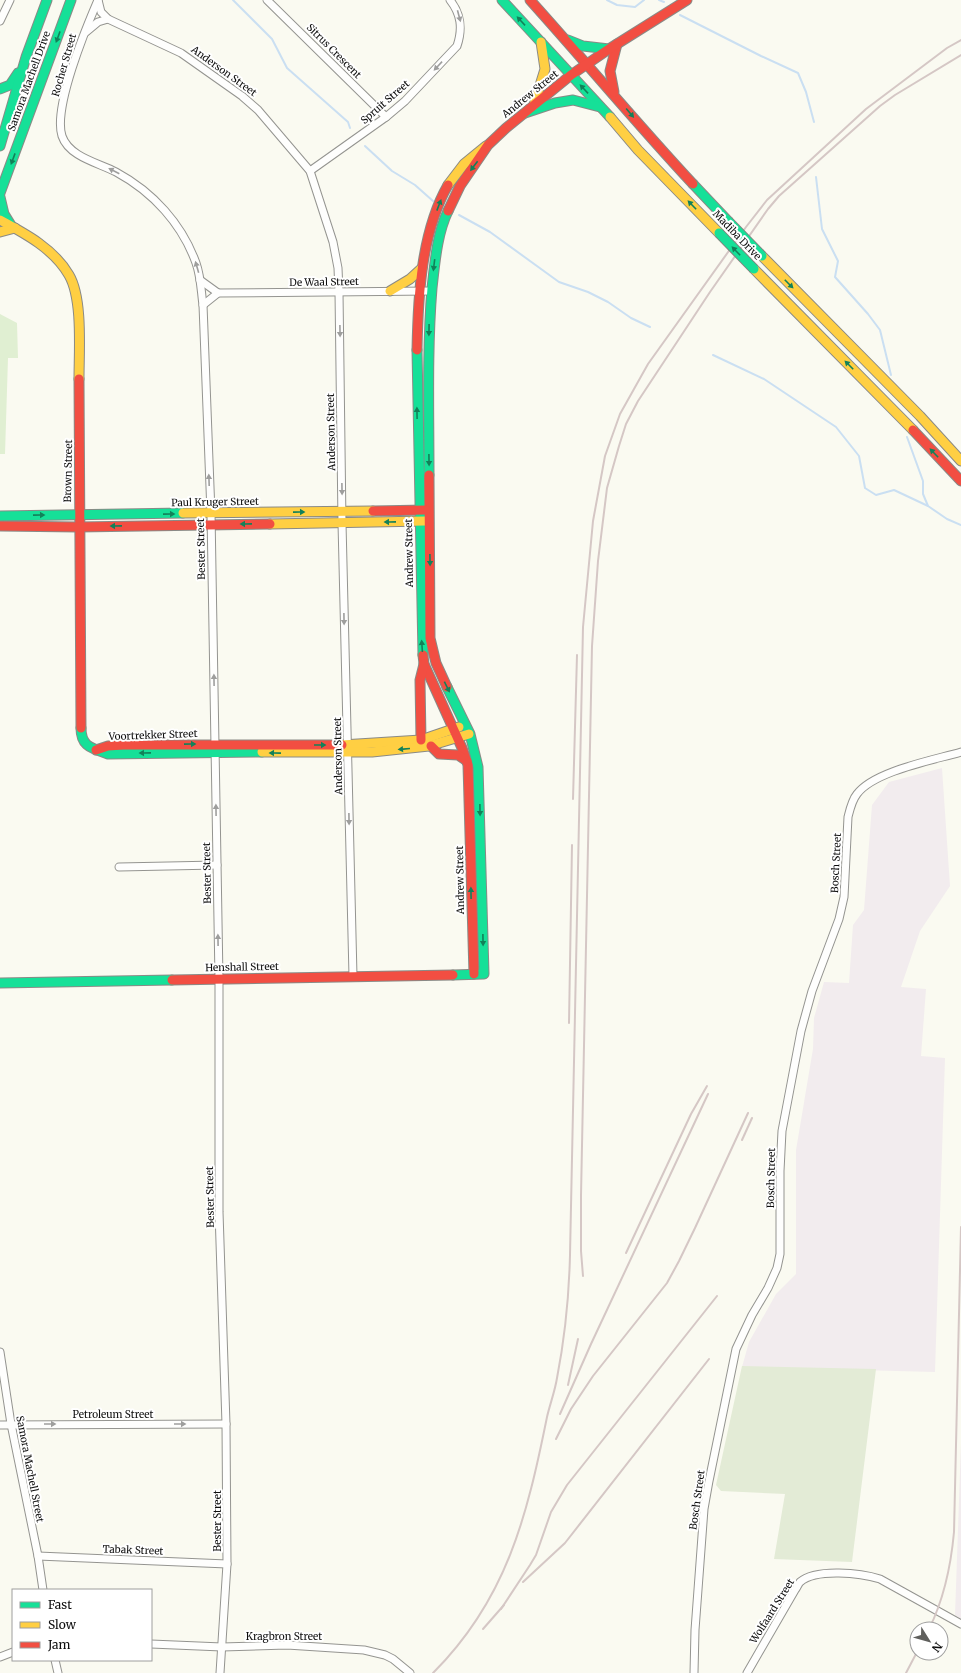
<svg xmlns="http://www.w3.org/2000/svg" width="961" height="1673" viewBox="0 0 961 1673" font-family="Merriweather,serif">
	<rect width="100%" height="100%" fill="#fafaf1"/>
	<g fill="#f2ecee">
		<polygon points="942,768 950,886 920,931 901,987 926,989 921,1056 945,1058 935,1372 742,1367 749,1342 776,1294 796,1274 796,1150 813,1049 814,1018 824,982 849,983 853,925 864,910 872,805 889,782"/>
		<polygon points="961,1443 961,1619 955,1615"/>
	</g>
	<polygon fill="#e0efd2" points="0,314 17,323 18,358 8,358 5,454 0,454"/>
	<polygon fill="#e3ebd6" points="742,1366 876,1369 852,1562 774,1559 785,1494 721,1491 716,1485"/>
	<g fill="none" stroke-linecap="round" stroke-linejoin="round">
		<g stroke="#cadff2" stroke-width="2">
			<polyline points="233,0 272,39 287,68 348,122 350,128"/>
			<polyline points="607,0 617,5 635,7 644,0"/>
			<polyline points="659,0 664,2"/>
			<polyline points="680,15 761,56 798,73 806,92 814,122"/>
			<polyline points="365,146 392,171 415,185 433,201"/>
			<polyline points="816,177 822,229 838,261 835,277 868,314 880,330 891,375"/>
			<polyline points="459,215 490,232 559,282 588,292 608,302 631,318 650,327"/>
			<polyline points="713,355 764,379 836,427 859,456 865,488 876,495 894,490 928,506"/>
			<polyline points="907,437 923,481 923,494 928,506 947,519 961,525"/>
		</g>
		<defs>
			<g id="street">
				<path d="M 98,0 C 86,28 53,108 62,136 C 69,157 99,163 116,172 C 153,192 182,224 196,263 C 201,277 201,291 203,305 L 211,513 L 219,979 L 219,1212 L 226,1424 L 227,1564 L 220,1673"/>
				<polyline points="98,0 101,12 108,19 181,53 242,96 258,110 310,171 333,242 338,268 339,292 342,523 353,976"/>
				<polyline points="267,0 386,117"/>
				<polyline points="0,21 10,0"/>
				<polyline points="86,32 98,22 108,19"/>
				<path d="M 310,171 L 386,117 L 405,101 L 457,46 C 463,28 461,14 450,0"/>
				<polyline points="200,280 218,293"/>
				<polyline points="203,305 218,293 431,291"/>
				<polyline points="119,867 217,865"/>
				<polyline points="0,1352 11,1424 38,1556 43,1590"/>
				<polyline points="0,1425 226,1424"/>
				<polyline points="38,1556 227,1564"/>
				<polyline points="151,1644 222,1647 287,1645 364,1650 385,1655 393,1659 410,1673"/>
				<polyline points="0,1657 13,1652"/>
				<polyline points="55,1660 58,1673"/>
				<path d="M 694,1673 L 695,1630 L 704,1509 L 709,1481 L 736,1349 L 752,1315 L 768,1288 L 777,1268 L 780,1254 L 780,1171 L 782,1131 L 801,1031 L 812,991 L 839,919 L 844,897 L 848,817 C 850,809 852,800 857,794 C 874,771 934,760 961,752"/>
				<path d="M 747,1673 L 795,1590 C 797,1588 798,1584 800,1582 C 816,1568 861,1573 880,1579 L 961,1624"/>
			</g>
			<g id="fast">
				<polyline points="502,0 610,117"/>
				<polyline points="568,40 583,46 609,49"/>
				<polyline points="0,89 10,85 18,73"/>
				<polyline points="525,113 555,103 573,100 600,107"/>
				<polyline points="0,146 26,57 47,0"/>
				<polyline points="693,184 728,221"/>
				<polyline points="0,193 71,0"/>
				<polyline points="0,197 4,214 12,227"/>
				<polyline points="417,350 423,655"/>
				<path d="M 429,475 C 429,412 427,350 432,288 C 435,262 437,234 448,211"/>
				<polyline points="0,516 183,513"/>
				<polyline points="447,687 470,734 478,767 484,974 453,975"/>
				<path d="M 81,728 C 81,747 92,748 108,754 L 262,752"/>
				<polyline points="0,983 172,980"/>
			</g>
			<g id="slow">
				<polyline points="534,105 545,69 541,42"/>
				<polyline points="610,117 638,150 719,233"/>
				<polyline points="448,185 464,164 486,146"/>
				<path d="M 0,220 C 26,234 54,249 69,275 C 83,299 79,351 79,379"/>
				<polyline points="0,232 15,228"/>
				<polyline points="762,256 920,416 961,461"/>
				<polyline points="754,269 913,430"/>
				<polyline points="390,291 410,279 422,268"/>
				<polyline points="183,513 373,511"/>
				<polyline points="270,524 425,521"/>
				<polyline points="342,745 421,740 459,727"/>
				<polyline points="262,752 372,752 429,746 469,734"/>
			</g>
			<g id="jam">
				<path d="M 530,0 C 585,61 637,124 693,184"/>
				<polyline points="614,92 610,71 617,44"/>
				<polyline points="448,211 460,186 488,145 506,128 571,75 609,49 687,0"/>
				<path d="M 417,350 C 418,297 421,232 448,185"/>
				<polyline points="79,379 81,728"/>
				<polyline points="913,430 961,481"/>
				<polyline points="429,475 430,638 436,663 447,687"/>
				<polyline points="373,511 426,510"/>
				<polyline points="0,526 78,527 270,524"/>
				<polyline points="423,655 424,664 462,748 468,765 474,974"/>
				<polyline points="421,740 420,680 424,664"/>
				<polyline points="431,746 439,754 458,755 467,761"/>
				<polyline points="96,750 108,746 123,745 342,745"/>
				<polyline points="172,980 453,975"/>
			</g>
		</defs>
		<use href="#street" stroke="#949490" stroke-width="9"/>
		<use href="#fast" stroke="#8a8a86" stroke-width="11"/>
		<use href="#slow" stroke="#8a8a86" stroke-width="11"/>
		<use href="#jam" stroke="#8a8a86" stroke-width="11"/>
		<use href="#street" stroke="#fefefd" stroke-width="7"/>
		<use href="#fast" stroke="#16e098" stroke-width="9"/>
		<use href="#slow" stroke="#ffcf43" stroke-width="9"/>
		<use href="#jam" stroke="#f24e42" stroke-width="9"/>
		<g stroke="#d5c7c5" stroke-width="2">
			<polyline points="573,799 577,655"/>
			<polyline points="569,1023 572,845"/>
			<polyline points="742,1140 752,1118"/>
			<polyline points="626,1253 691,1114 707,1086"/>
			<polyline points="583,1276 581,1251 581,1196 592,646 598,561 607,488 619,446 626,424 638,401 710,292 768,209 779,196 880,106 895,95 961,55"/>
			<polyline points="568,1385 578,1339"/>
			<polyline points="560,1414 591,1344 708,1094"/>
			<polyline points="556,1439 571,1409 593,1376 667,1283 679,1261 695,1228 748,1113"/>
			<polyline points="523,1582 565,1543 709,1359"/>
			<polyline points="501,1609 530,1565 536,1555 551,1512 567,1485 717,1296"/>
			<polyline points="483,1629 504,1605"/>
			<path d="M 929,1629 C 944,1599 951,1565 954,1532 L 961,1227"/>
			<path d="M 433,1673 C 507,1599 527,1516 547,1417 C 550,1404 555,1391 557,1378 C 565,1337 569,1296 570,1255 L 583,627 L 593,521 L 605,456 L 620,414 L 648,364 L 746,227 L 767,200 L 866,109 L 947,48 L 961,40"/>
			<polyline points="906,1673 917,1652"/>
		</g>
		<defs>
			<g id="fast-bridge">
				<polyline points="728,221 762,256"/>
				<polyline points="719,233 754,269"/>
			</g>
		</defs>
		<use href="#fast-bridge" stroke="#81817d" stroke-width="11" stroke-linecap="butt"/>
		<use href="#fast-bridge" stroke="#16e098" stroke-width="9"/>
	</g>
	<defs><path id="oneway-solid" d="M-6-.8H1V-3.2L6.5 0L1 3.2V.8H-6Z"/></defs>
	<g fill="#9e9e9d">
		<use href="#oneway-solid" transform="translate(459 16) rotate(75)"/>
		<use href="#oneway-solid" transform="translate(438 66) rotate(133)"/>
		<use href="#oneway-solid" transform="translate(114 171) rotate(-153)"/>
		<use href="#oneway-solid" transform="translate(197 267) rotate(-106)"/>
		<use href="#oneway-solid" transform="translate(340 331) rotate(89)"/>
		<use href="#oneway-solid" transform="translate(209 480) rotate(-92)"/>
		<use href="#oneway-solid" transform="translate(342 489) rotate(89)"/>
		<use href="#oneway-solid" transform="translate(344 619) rotate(89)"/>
		<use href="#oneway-solid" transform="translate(214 680) rotate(-91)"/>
		<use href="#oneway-solid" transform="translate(216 810) rotate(-91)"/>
		<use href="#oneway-solid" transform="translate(349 819) rotate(89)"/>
		<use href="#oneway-solid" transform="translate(218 940) rotate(-91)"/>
		<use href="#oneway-solid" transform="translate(50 1424)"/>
		<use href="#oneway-solid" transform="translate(180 1424)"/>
	</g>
	<g fill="#128159">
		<use href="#oneway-solid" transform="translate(521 21) rotate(-133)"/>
		<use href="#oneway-solid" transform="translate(58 37) rotate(110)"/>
		<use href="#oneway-solid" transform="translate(584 89) rotate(-133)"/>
		<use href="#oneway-solid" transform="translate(630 113) rotate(50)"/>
		<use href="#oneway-solid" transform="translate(13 159) rotate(110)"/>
		<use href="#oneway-solid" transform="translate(474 166) rotate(127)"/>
		<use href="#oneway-solid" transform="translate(439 205) rotate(-69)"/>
		<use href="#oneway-solid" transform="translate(692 205) rotate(-134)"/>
		<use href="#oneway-solid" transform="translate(736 251) rotate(-134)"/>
		<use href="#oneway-solid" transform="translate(434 265) rotate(97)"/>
		<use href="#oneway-solid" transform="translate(789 284) rotate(45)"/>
		<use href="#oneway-solid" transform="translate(429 330) rotate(91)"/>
		<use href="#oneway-solid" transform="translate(849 365) rotate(-135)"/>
		<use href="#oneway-solid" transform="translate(417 413) rotate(-91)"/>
		<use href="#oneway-solid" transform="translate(934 453) rotate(-134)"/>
		<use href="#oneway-solid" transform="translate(429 460) rotate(89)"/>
		<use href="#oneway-solid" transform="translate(299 512) rotate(-1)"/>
		<use href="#oneway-solid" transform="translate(169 514) rotate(-1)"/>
		<use href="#oneway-solid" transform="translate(39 515) rotate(-1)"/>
		<use href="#oneway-solid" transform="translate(390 522) rotate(179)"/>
		<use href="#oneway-solid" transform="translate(246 524) rotate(179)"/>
		<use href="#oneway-solid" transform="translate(116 526) rotate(179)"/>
		<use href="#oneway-solid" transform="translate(430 560) rotate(89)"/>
		<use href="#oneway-solid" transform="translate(422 646) rotate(-94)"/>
		<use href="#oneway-solid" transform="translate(447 687) rotate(64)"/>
		<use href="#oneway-solid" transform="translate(190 744) rotate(-1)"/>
		<use href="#oneway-solid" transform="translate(320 745)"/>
		<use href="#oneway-solid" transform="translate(404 749) rotate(175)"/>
		<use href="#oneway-solid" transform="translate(145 753) rotate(179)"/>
		<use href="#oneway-solid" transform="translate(275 753) rotate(-179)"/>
		<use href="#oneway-solid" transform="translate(480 810) rotate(89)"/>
		<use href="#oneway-solid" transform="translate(471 893) rotate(-91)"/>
		<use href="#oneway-solid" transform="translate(483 940) rotate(89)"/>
	</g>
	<g text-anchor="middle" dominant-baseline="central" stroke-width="4" stroke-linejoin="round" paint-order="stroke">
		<g font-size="10" fill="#0d0d0d" stroke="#fff">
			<text transform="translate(334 51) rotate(45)">Sitrus Crescent</text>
			<text transform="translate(64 65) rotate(-74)">Rocher Street</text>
			<text transform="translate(224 71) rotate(36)">Anderson Street</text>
			<text transform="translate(29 81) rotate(-70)">Samora Machell Drive</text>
			<text transform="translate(530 94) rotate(-39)">Andrew Street</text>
			<text transform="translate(385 102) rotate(-41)">Spruit Street</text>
			<text transform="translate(737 235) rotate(46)">Madiba Drive</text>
			<text transform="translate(324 282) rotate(-1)">De Waal Street</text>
			<text transform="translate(331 432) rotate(-91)">Anderson Street</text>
			<text transform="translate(68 471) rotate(-89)">Brown Street</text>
			<text transform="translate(215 502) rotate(-1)">Paul Kruger Street</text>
			<text transform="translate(201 549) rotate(-91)">Bester Street</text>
			<text transform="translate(409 553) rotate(-91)">Andrew Street</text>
			<text transform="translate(153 735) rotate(-2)">Voortrekker Street</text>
			<text transform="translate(338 756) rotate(-91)">Anderson Street</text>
			<text transform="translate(836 863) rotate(-87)">Bosch Street</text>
			<text transform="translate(207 873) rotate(-91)">Bester Street</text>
			<text transform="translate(460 880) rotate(-91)">Andrew Street</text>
			<text transform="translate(242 967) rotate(-1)">Henshall Street</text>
			<text transform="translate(771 1178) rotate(-89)">Bosch Street</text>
			<text transform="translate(210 1197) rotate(-91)">Bester Street</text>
			<text x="113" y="1414">Petroleum Street</text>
			<text transform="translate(30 1469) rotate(79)">Samora Machell Street</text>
			<text transform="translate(697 1500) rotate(-82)">Bosch Street</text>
			<text transform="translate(217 1521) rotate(-90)">Bester Street</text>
			<text transform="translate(133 1550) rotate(2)">Tabak Street</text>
			<text transform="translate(772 1611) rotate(-58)">Wolfaard Street</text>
			<text x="284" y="1636">Kragbron Street</text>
		</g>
	</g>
	<rect x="12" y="1589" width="140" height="72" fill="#ffffff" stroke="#9e9e9e"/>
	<rect x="20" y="1602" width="20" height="6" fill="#16e098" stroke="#9e9e9e"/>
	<text x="48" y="1609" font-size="12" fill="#0d0d0d">Fast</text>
	<rect x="20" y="1622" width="20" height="6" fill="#ffcf43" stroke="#9e9e9e"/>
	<text x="48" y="1629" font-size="12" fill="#0d0d0d">Slow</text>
	<rect x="20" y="1642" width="20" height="6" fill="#f24e42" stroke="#9e9e9e"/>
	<text x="48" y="1649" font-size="12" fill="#0d0d0d">Jam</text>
	<g transform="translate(929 1641) rotate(127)"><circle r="19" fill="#ffffff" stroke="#9e9e9e"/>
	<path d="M0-3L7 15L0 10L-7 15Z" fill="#60605d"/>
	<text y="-6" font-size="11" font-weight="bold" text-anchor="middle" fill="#0d0d0d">N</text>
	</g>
</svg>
